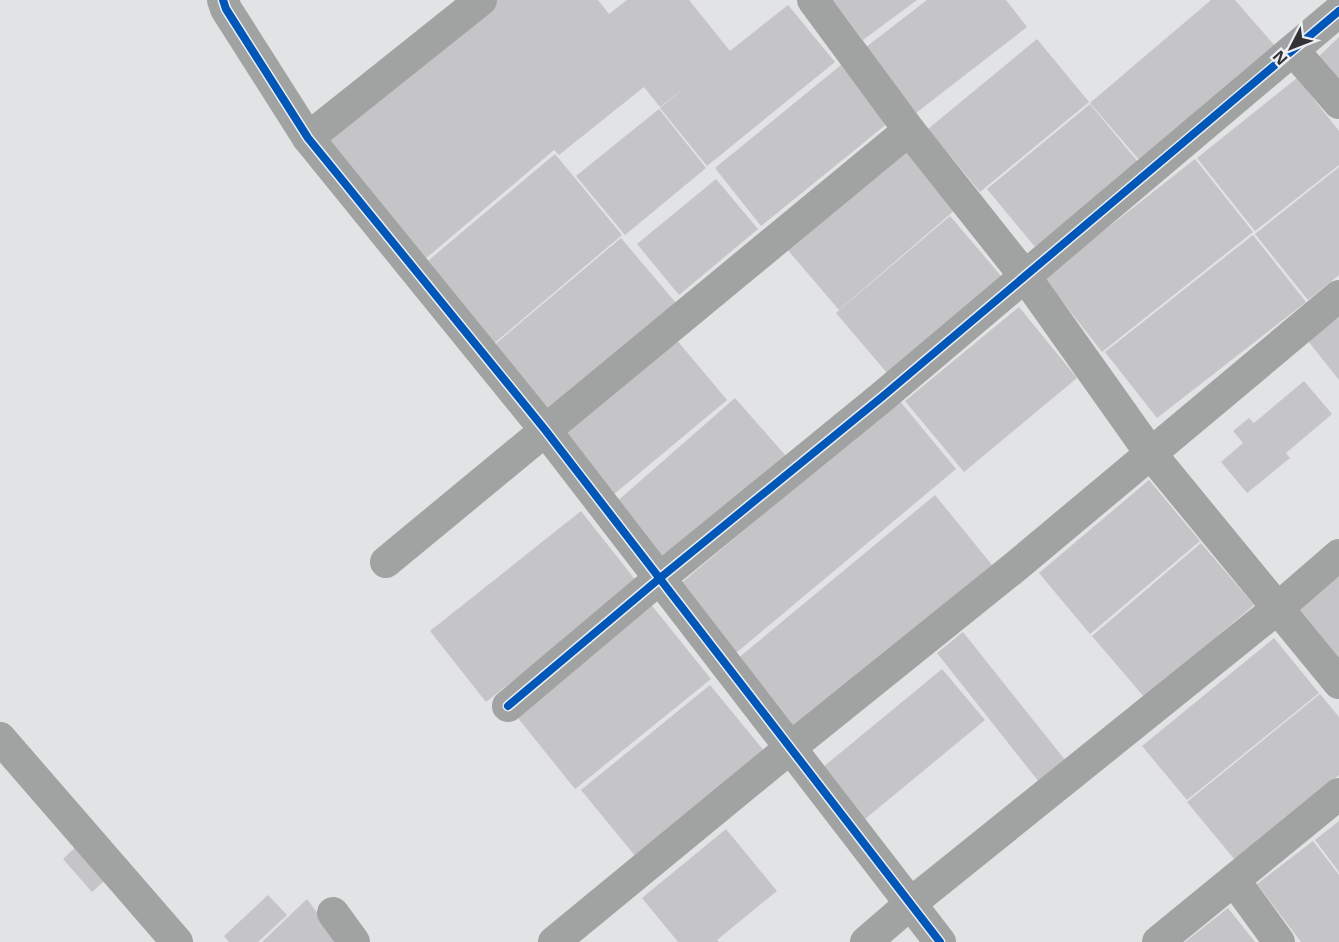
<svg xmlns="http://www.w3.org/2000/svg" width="1339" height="942" viewBox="0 0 1339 942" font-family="'Open Sans',sans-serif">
	<rect width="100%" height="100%" fill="#e2e3e5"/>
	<g fill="#c5c5c7">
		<polygon points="493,0 598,0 609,14 627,0 689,0 730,51 788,5 835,62 707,166 660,108 687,86 660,107 644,87 559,155 554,150 418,265 319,140"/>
		<polygon points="833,0 917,0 863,40"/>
		<polygon points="927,0 1006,0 1027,27 916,113 866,47"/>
		<polygon points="1211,0 1235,0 1275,46 1140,161 1090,103"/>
		<polygon points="1339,37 1339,88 1313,62"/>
		<polygon points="1037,39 1089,102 980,192 928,129"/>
		<polygon points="841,65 888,123 761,226 715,168"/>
		<polygon points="1297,78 1339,131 1339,165 1255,231 1197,158"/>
		<polygon points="1090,104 1138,162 1035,247 987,189"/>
		<polygon points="659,109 706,168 625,235 576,176"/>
		<polygon points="904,149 956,209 839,310 787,249"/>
		<polygon points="555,154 622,235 491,346 423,265"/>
		<polygon points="1195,159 1253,232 1102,352 1044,278"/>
		<polygon points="1339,167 1339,275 1308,300 1255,234"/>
		<polygon points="716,179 758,229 679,295 637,244"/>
		<polygon points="950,216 1002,277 888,374 836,313"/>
		<polygon points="1253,235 1306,302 1157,418 1105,352"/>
		<polygon points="621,238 676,303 547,411 493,346"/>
		<polygon points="1019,307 1077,378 964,472 905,401"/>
		<polygon points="1339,317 1339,380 1308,341"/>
		<polygon points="675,338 727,400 607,500 556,437"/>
		<polygon points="1304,381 1332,414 1286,453 1290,458 1247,493 1221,462 1243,443 1233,431 1249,418 1254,423"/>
		<polygon points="735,398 786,456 664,562 614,504"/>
		<polygon points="899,400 956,469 736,653 679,585"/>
		<polygon points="1149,480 1200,541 1090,634 1039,573"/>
		<polygon points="935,495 992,565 794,729 737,659"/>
		<polygon points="581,511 637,582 486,702 430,631"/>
		<polygon points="1201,543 1254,605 1145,698 1092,636"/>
		<polygon points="1339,576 1339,665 1295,614"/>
		<polygon points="649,602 711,679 575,789 514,713"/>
		<polygon points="963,632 1066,761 1039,782 937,653"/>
		<polygon points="1274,638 1319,693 1187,800 1142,746"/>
		<polygon points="942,669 985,720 865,819 822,768"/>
		<polygon points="710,685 765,752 636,857 581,790"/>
		<polygon points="1320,694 1339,717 1339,775 1235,860 1187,802"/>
		<polygon points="1339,821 1339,872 1315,840"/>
		<polygon points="726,829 777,891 717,940 719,942 678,942 642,898"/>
		<polygon points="1313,841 1339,875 1339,942 1301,942 1257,884"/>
		<polygon points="80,843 110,876 92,892 63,859"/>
		<polygon points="268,895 287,915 258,942 229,942 224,936"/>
		<polygon points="307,899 339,942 262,942"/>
		<polygon points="1228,908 1255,942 1185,942"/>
	</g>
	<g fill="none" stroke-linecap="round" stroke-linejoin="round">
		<g stroke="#a1a2a2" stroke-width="32">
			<polyline points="223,0 226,9 308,138 546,431 940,942"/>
			<polyline points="813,0 909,130 1024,275 1151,454 1339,683"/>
			<polyline points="1293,50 1339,103"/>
			<polyline points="308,138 481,0"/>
			<polyline points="386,562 909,130"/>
			<polyline points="508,706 660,578 882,397 1339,11"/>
			<polyline points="0,738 177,942"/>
			<polyline points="1234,880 1279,942"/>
			<polyline points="333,913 354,942"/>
			<polyline points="554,942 790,748 1015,567 1339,296"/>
			<polyline points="866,942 910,904 1278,608 1339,555"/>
			<polyline points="1158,942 1339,794"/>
		</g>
		<defs>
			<g id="cycleway">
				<polyline points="223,0 226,9 308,138 546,431 940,942"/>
				<polyline points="508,706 660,578 882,397 1339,11"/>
			</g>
		</defs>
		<use href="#cycleway" stroke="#eeeff4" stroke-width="11"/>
		<use href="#cycleway" stroke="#0057b8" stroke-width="8"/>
	</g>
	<g transform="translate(1291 48) rotate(228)" stroke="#eeeff4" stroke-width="4.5" paint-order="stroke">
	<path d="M0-4.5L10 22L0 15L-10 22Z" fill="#333335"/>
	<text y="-9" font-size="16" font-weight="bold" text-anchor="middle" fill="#333335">N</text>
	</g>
</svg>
